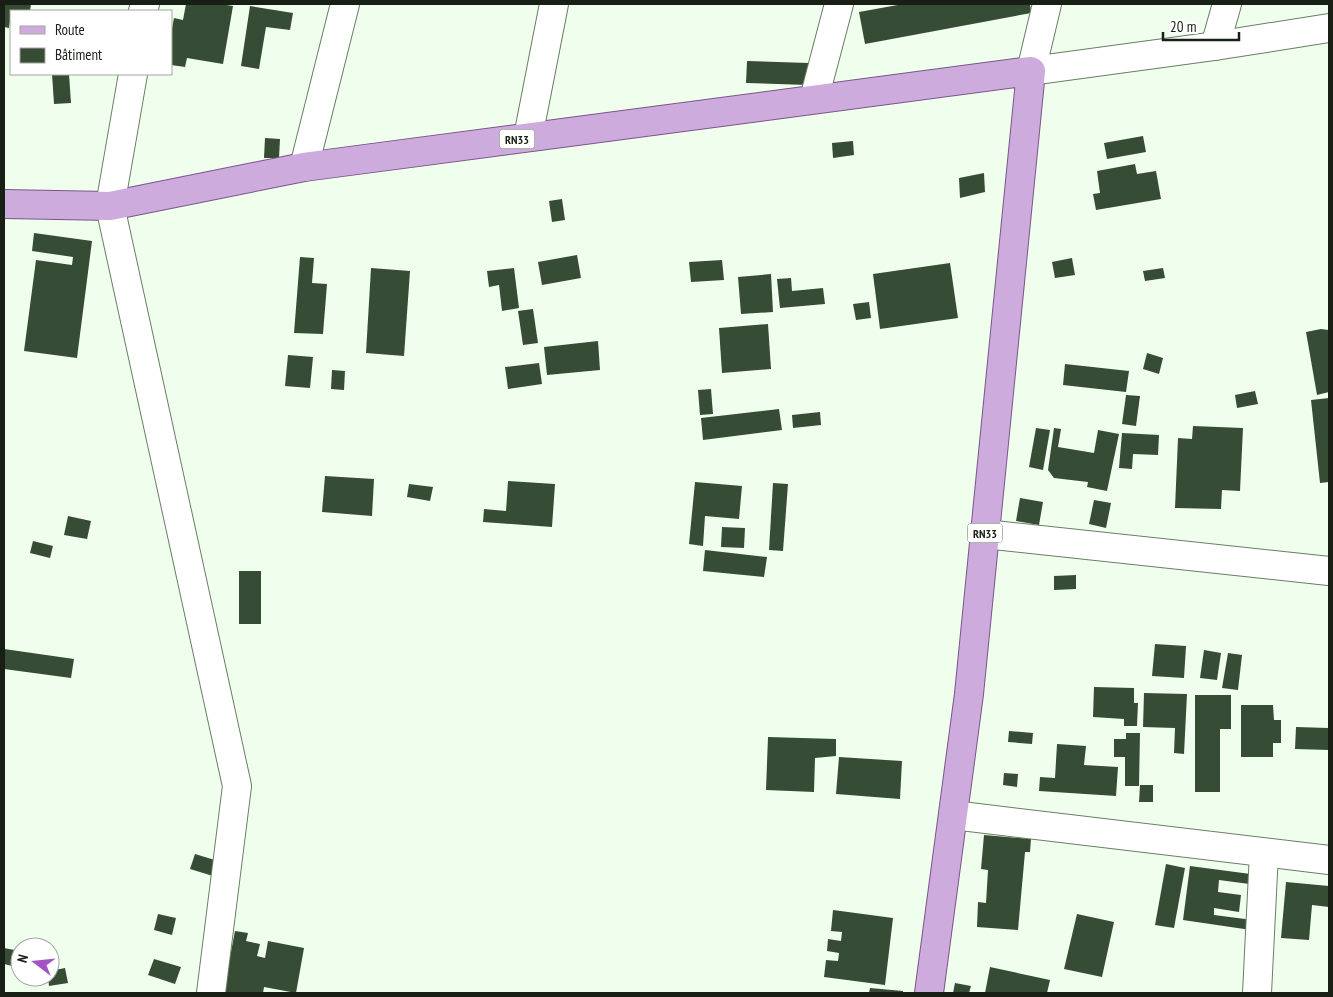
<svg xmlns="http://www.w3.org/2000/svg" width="1333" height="997" viewBox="0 0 1333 997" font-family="'PT Sans Narrow',sans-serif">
	<rect width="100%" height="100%" fill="#f0ffed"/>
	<g fill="#374c34">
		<polygon points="4,4 31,4 30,11 11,11 11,22 10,21 9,28 4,27"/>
		<polygon points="186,4 220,4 233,6 223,64 187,58 185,67 171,65 171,34 174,18 183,20"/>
		<polygon points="903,4 1030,4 1031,13 865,44 859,12"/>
		<polygon points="250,6 293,13 290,30 266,27 259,69 241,66"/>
		<polygon points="747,61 809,63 808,85 746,83"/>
		<polygon points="52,74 69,74 71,103 54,104"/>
		<polygon points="1143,136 1146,152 1107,159 1104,143"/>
		<polygon points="265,138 280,139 279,158 264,158"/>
		<polygon points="853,141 854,155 833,158 832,143"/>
		<polygon points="1135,164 1137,174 1156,171 1161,199 1096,210 1093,194 1100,193 1097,171"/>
		<polygon points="984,173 985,192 960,198 959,178"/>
		<polygon points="562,199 565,220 552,222 549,201"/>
		<polygon points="34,233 92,241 77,358 24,351 36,260 72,265 73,257 32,251"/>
		<polygon points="577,255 581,278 542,285 538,262"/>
		<polygon points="300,257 314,258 312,283 327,284 323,334 294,333"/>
		<polygon points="1072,258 1075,275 1055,278 1052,262"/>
		<polygon points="722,260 724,280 691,282 689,262"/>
		<polygon points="950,263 958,318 880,329 873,274"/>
		<polygon points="371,268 410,271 404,356 366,353"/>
		<polygon points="514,268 519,308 502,311 499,285 489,287 487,271"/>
		<polygon points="1163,268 1165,278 1145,281 1143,271"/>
		<polygon points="771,274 773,312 741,314 738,277"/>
		<polygon points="791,278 792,291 823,288 825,304 780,308 777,279"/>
		<polygon points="869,302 871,318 856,320 853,304"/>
		<polygon points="533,309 538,343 523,345 518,311"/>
		<polygon points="768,324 771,369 722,373 719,328"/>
		<polygon points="1321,329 1329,330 1329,392 1317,395 1306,332"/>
		<polygon points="598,341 600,370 547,375 544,347"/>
		<polygon points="1147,353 1163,358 1159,374 1143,369"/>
		<polygon points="288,355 313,357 310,388 285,386"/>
		<polygon points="539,363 542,384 508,389 505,367"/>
		<polygon points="1065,364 1129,371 1126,392 1063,385"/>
		<polygon points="332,370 345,371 344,390 331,389"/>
		<polygon points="711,389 713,414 700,415 698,390"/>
		<polygon points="1255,391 1258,404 1237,408 1235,395"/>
		<polygon points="1126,395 1140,396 1136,426 1122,424"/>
		<polygon points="1329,398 1329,482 1320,483 1311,400"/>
		<polygon points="779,409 782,430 703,440 701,418"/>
		<polygon points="820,412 821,425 793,428 792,415"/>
		<polygon points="1193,426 1243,428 1240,491 1222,490 1221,509 1175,508 1178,438 1192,439"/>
		<polygon points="1036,428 1050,430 1043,470 1029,467"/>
		<polygon points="1054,428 1061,429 1058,447 1094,453 1098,430 1119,434 1107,491 1087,487 1088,482 1054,478 1048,470"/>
		<polygon points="1122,433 1159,435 1158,455 1133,454 1132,469 1119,468"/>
		<polygon points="325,476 374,479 372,516 322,512"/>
		<polygon points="508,481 555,484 552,527 483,522 484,509 506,511"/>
		<polygon points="695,482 742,486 739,519 705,516 703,546 689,544"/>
		<polygon points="773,483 788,484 783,551 769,550"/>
		<polygon points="409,484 433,487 430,501 407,497"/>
		<polygon points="1020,498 1043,502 1039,525 1016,521"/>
		<polygon points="1094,500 1111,503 1106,528 1089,524"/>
		<polygon points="68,516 91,521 87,539 64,535"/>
		<polygon points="722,527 745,528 744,548 721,547"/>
		<polygon points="33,541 53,546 50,558 30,553"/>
		<polygon points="705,550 767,557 764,577 703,571"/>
		<rect x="239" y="571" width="22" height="53"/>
		<polygon points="1076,575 1076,589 1054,590 1054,576"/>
		<polygon points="1155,644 1186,646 1184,678 1152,676"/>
		<polygon points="4,649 74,659 71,678 4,669"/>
		<polygon points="1204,650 1221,653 1217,680 1200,678"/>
		<polygon points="1228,653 1242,655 1238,690 1222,688"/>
		<polygon points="1094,687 1134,688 1134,703 1138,703 1137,726 1124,726 1124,719 1093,717"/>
		<polygon points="1144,693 1187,694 1184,754 1174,753 1175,728 1143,727"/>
		<polygon points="1195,695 1231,695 1231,729 1220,729 1220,792 1195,792"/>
		<polygon points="1241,705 1273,705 1274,720 1281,720 1281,743 1273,743 1273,757 1241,757"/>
		<polygon points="1296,727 1329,728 1329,750 1295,749"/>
		<polygon points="1009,731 1033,733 1032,744 1008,742"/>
		<polygon points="1126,733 1140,733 1139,786 1125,786 1125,757 1114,757 1114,739 1126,739"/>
		<polygon points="768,737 836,739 836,756 815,758 814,792 766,790"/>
		<polygon points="1057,744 1086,746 1084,765 1118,767 1116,796 1039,791 1040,777 1055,778"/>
		<polygon points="839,757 902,761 900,799 836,794"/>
		<polygon points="1004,773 1018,774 1017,787 1003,785"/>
		<polygon points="1140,785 1153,785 1153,802 1139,802"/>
		<polygon points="984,835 1031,839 1030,852 1025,852 1018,930 977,927 978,902 986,903 988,870 981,869"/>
		<polygon points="195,854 218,861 213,876 190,869"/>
		<polygon points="1166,864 1185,868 1174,928 1155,925"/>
		<polygon points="1190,866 1258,875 1257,885 1219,880 1218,892 1241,895 1239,912 1214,908 1214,915 1253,920 1251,930 1183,920"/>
		<polygon points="1286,882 1329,886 1329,907 1312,905 1309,940 1281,938"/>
		<polygon points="833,910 893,918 885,985 824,977 826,960 838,961 839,953 827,951 828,939 841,941 842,932 831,931"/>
		<polygon points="158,914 176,918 172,935 154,930"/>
		<polygon points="1077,914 1114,922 1102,977 1064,969"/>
		<polygon points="235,931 248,933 246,941 260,944 257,956 265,958 268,941 304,948 296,993 264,987 263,993 223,993"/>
		<polygon points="4,948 20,951 20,968 4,964"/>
		<polygon points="154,959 181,967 175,984 148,975"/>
		<polygon points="990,967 1050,980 1047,993 985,993"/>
		<polygon points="65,968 68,983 49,986 48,977 50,977 50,971"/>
		<polygon points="955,983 971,986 969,993 953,993"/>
		<polygon points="870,988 903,991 903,993 869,993"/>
	</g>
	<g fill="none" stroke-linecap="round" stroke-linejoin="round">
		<defs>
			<g id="minor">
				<polyline points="1047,4 1031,71 1215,46 1329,28"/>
				<polyline points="143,11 145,4"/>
				<polyline points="1215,46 1227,4"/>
				<polyline points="133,74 110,206 237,786 211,993"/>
				<polyline points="814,99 839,4"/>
				<polyline points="528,137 554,4"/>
				<polyline points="304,167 345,4"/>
				<polyline points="985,534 1329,571"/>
				<polyline points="953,815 1329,860"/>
				<polyline points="1257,993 1264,853"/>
			</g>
			<polyline id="major" points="4,204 110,206 304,167 1031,71 969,694 929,993"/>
		</defs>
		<use href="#minor" stroke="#687e64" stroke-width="30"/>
		<use href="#major" stroke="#785687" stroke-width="30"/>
		<use href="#minor" stroke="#fff" stroke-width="28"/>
		<use href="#major" stroke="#cdabdc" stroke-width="28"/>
	</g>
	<g text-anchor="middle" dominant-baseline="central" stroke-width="5" stroke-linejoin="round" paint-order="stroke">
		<g fill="#fff" stroke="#5d635c" stroke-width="1">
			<rect x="499.5" y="129.5" width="35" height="19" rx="4"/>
			<rect x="967.5" y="523.5" width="35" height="19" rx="4"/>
		</g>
		<g font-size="12" font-weight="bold" fill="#182016">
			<text x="517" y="139">RN33</text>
			<text x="985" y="533">RN33</text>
		</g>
	</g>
	<rect width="1333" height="997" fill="none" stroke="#182016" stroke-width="10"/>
	<rect x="10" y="10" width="162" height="65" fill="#ffffff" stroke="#a3a6a2"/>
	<rect x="20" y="26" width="25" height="8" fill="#cdabdc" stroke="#a3a6a2"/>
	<text x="55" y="35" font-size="15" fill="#182016">Route</text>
	<rect x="20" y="48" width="25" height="15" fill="#374c34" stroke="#a3a6a2"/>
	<text x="55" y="60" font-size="15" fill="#182016">Bâtiment</text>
	<g transform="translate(35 962) rotate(286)"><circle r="24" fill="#ffffff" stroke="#a3a6a2"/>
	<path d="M0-4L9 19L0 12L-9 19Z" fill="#a353c4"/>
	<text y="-8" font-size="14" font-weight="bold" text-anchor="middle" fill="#182016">N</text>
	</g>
	<path d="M1163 32v8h76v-8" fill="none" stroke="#182016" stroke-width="2.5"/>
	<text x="1170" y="32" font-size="15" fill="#182016" stroke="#ffffff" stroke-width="4" paint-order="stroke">20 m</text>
</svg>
